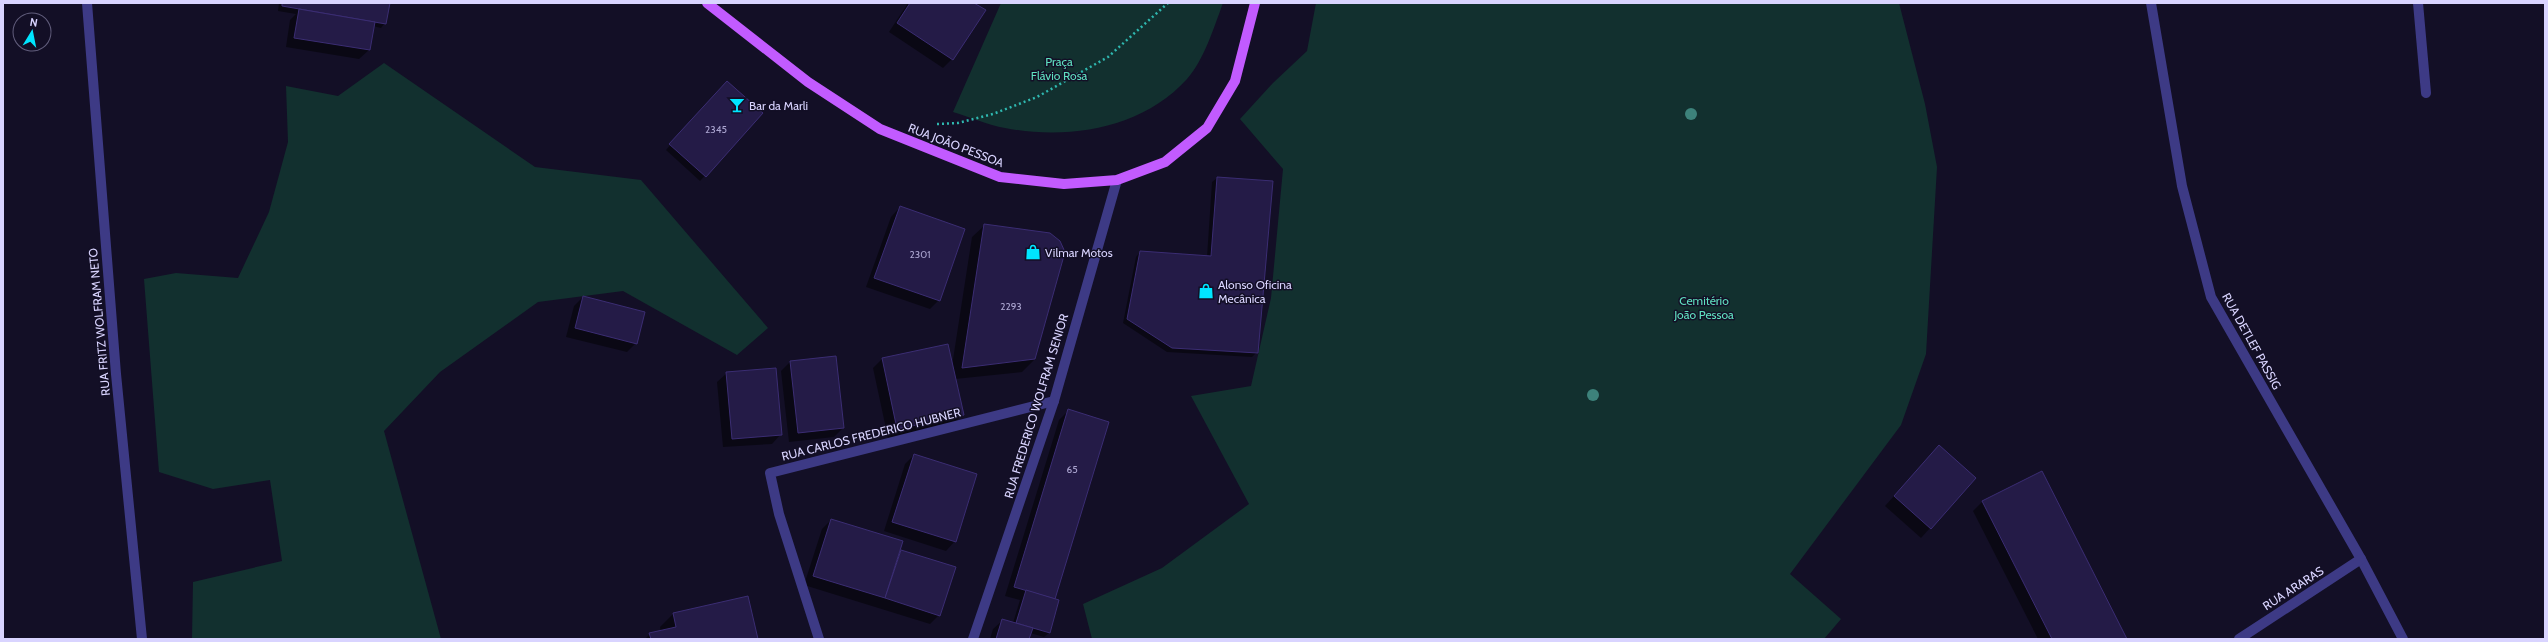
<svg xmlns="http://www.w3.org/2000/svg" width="2548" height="642" viewBox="0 0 2548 642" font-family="Cabin,sans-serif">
	<rect width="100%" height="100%" fill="#130f26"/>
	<g fill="#12302f">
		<path d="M 1001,3 L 1223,3 C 1214,27 1204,60 1187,79 C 1142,129 1068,140 1005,128 C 988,125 970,117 953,112 Z"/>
		<polygon points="1316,3 1899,3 1925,104 1937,167 1926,354 1901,425 1790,574 1841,619 1824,639 1092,639 1083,604 1162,568 1249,504 1191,396 1251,386 1271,298 1283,169 1240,119 1273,83 1307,51"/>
		<polygon points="384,63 535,167 641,180 768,328 737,355 623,291 538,302 440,372 384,431 441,639 192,639 193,582 282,561 270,480 213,489 159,472 144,279 176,273 238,278 269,212 288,142 286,86 338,96"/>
	</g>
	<g fill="#0007">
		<polygon points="279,3 389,3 374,23 384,24 381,28 373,26 369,50 359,59 286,47 290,20 296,14 278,11"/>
		<polygon points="908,3 973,3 952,59 943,68 889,32"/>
		<polygon points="722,86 762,113 700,181 666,150"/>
		<polygon points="1217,178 1257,352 1252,357 1167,352 1123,323 1136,257 1140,252 1207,257 1212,182"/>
		<polygon points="900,207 939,300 930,309 866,287 891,217"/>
		<polygon points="985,225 1035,359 1022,372 955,379 962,415 953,424 888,438 873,368 882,359 952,366 972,237"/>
		<polygon points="583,297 636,343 627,352 566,337 574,306"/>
		<polygon points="790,362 843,428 834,437 789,442 781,371"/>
		<polygon points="727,373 781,434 772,444 723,447 717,382"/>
		<polygon points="1068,411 1054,600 1049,633 1044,637 1030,633 1028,639 990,639 993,629 1003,620 1013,623 1020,600 1005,596 1059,420"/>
		<polygon points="914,455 955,541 946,551 884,531 905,464"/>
		<polygon points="1930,456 1975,478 1921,538 1885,506"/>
		<polygon points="2041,472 2126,639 2038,639 1973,511 1982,502"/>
		<polygon points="831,520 900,550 955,568 939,615 930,624 804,585 822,529"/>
		<polygon points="748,597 757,639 645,639 650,634 661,632 660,627 673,614"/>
	</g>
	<g fill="#241b47" stroke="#3b2d73">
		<polygon points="282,3 390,3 386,24 282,6"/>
		<polygon points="910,3 974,3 986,10 953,60 897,23"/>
		<polygon points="299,9 375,22 370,50 294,38"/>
		<polygon points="727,81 763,113 706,177 669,144"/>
		<polygon points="1217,177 1273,181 1258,353 1172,348 1127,319 1140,251 1211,256"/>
		<polygon points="900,206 965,229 940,301 874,278"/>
		<polygon points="984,224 1050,233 1060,241 1065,252 1035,359 962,368"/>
		<polygon points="583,296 645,312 637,344 575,328"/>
		<polygon points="948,344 964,415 897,429 882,358"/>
		<polygon points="836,356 844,428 798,433 790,361"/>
		<polygon points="776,368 782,435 732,439 726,372"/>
		<polygon points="1068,409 1109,422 1055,599 1014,587"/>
		<polygon points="1939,445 1976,478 1931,529 1894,496"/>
		<polygon points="914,454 977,474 956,542 892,522"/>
		<polygon points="2042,471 2127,639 2052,639 1982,501"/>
		<polygon points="831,519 903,541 885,598 813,576"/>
		<polygon points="901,550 956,567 940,616 885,598"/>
		<polygon points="1026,590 1059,600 1050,633 1016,623"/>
		<polygon points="748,596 758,639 651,639 649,633 676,627 673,613"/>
		<polygon points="1002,619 1033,628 1029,639 996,639"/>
	</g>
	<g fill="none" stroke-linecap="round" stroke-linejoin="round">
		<polyline stroke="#2fb8b0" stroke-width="2.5" stroke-dasharray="2 3" stroke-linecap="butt" points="937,124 958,123 993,114 1037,97 1108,57 1168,3"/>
		<g stroke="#3d3a85" stroke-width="10">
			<polyline points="87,3 116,374 142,639"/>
			<polyline points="2151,3 2182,186 2211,297 2361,559 2403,639"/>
			<polyline points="2418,3 2426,93"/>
			<polyline points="819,639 779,514 770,473 1054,401"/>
			<polyline points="973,639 1054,401 1117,180"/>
			<polyline points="2239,639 2361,559"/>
		</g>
		<polyline stroke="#c25bff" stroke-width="10" points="707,3 808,82 880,129 1000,177 1064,184 1117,180 1165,162 1207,128 1235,81 1255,3"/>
	</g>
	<g fill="#3d827b">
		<circle cx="1691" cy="114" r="6"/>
		<circle cx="1593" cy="395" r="6"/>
	</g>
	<defs>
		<symbol id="bar-bare" viewBox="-9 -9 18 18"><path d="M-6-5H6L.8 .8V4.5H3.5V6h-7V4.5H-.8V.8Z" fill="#00e5ff" stroke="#130f26" stroke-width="2.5" paint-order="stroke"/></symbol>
		<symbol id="shop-bare" viewBox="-9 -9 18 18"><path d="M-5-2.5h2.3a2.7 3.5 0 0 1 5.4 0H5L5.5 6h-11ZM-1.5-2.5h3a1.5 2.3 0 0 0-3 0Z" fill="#00e5ff" stroke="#130f26" stroke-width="2.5" paint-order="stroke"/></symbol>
	</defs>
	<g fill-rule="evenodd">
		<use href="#bar-bare" x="726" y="94" width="22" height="22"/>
		<use href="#shop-bare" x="1022" y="241" width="22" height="22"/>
		<use href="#shop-bare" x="1195" y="280" width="22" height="22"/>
	</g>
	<g text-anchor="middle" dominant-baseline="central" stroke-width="3" stroke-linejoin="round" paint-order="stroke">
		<g font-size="10" fill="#aca6d1">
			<text x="716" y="129">2345</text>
			<text x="920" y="254">2301</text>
			<text x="1011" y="306">2293</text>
			<text x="1072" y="469">65</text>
		</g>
		<g font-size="12" fill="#5fe0c0" stroke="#130f26">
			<text x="1059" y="61">Praça<tspan x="1059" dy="14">Flávio Rosa</tspan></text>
			<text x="1704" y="300">Cemitério<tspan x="1704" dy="14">João Pessoa</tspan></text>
		</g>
		<g font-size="12" fill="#d9d4ff" stroke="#130f26" text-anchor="start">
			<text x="749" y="105">Bar da Marli</text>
			<text x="1045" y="252">Vilmar Motos</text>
			<text x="1218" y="284">Alonso Oficina<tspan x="1218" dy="14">Mecânica</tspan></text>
		</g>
		<g font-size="12" fill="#d9d4ff" stroke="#130f26">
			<text transform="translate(956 145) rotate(21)">RUA JOÃO PESSOA</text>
			<text transform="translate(99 322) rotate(-95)">RUA FRITZ WOLFRAM NETO</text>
			<text transform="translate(2252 341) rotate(61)">RUA DETLEF PASSIG</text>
			<text transform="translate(1036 406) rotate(-73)">RUA FREDERICO WOLFRAM SENIOR</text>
			<text transform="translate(871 434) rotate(-14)">RUA CARLOS FREDERICO HUBNER</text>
			<text transform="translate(2293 588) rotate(-33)">RUA ARARAS</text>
		</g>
	</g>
	<rect width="2548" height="642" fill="none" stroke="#d9d4ff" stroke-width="8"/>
	<g transform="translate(32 32) rotate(10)"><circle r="19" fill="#130f26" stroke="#625e7d"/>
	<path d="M0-3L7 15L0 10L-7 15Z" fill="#00e5ff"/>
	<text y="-6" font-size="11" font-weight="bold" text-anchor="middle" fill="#d9d4ff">N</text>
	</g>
</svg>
